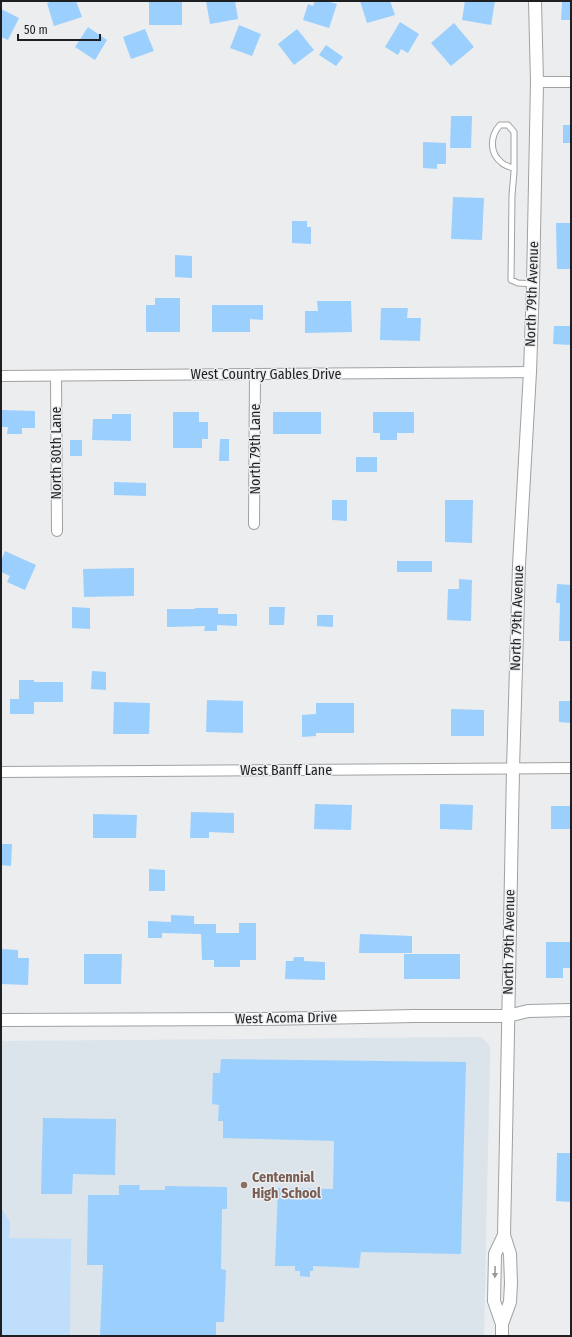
<svg xmlns="http://www.w3.org/2000/svg" width="572" height="1337" viewBox="0 0 572 1337" font-family="'Fira Sans Condensed',sans-serif">
	<rect width="100%" height="100%" fill="#ebedef"/>
	<polygon fill="#dbe3eb" points="481,1037 486,1041 490,1047 490,1056 484,1336 1,1336 1,1041"/>
	<polygon fill="#bfdefb" points="1,1185 1,1208 10,1222 9,1238 71,1239 70,1336 1,1336"/>
	<g fill="#9bcffe">
		<polygon points="53,1 76,1 82,17 54,26 47,3"/>
		<rect x="149" y="1" width="33" height="24"/>
		<polygon points="206,1 235,1 238,19 210,24"/>
		<polygon points="315,1 326,1 337,4 329,28 303,20 308,4 313,6"/>
		<polygon points="360,1 390,1 395,15 367,23"/>
		<polygon points="465,1 495,1 491,25 462,20"/>
		<polygon points="562,2 571,2 571,20 561,20"/>
		<polygon points="1,9 19,18 8,40 1,37"/>
		<polygon points="400,22 419,34 408,53 401,49 398,55 385,47"/>
		<polygon points="454,23 474,47 451,66 431,43"/>
		<polygon points="239,25 261,34 252,56 230,48"/>
		<polygon points="88,27 107,40 95,60 75,47"/>
		<polygon points="145,29 154,51 131,59 123,37"/>
		<polygon points="297,29 314,50 294,65 278,44"/>
		<polygon points="326,45 343,57 336,66 319,55"/>
		<polygon points="451,116 472,116 471,148 450,148"/>
		<rect x="563" y="125" width="8" height="18"/>
		<polygon points="423,142 446,143 446,164 437,164 437,169 423,168"/>
		<polygon points="453,197 484,198 482,240 451,239"/>
		<polygon points="292,221 307,221 307,227 311,227 311,244 292,243"/>
		<polygon points="556,223 571,223 571,269 557,269"/>
		<polygon points="175,255 192,256 192,278 175,277"/>
		<polygon points="155,298 180,298 180,332 146,332 146,305 155,305"/>
		<polygon points="317,301 351,301 352,332 305,333 305,311 318,311"/>
		<polygon points="212,305 263,305 263,320 250,319 250,332 212,332"/>
		<polygon points="381,308 408,308 407,318 421,318 420,341 380,340"/>
		<polygon points="554,326 571,326 571,345 553,344"/>
		<polygon points="1,410 35,411 35,428 22,428 22,434 7,434 8,427 1,427"/>
		<polygon points="173,412 199,412 199,422 208,422 208,439 202,439 202,448 173,448"/>
		<rect x="273" y="412" width="48" height="22"/>
		<polygon points="373,412 414,412 414,433 397,433 397,440 380,440 380,433 373,433"/>
		<polygon points="112,414 131,414 131,441 92,440 93,419 112,419"/>
		<polygon points="220,439 229,439 229,461 219,461"/>
		<rect x="70" y="440" width="12" height="16"/>
		<rect x="356" y="457" width="21" height="15"/>
		<polygon points="114,482 146,483 146,496 114,495"/>
		<polygon points="332,500 347,500 347,521 332,520"/>
		<polygon points="445,500 473,500 472,543 445,542"/>
		<polygon points="5,551 36,565 25,590 7,582 10,576 1,572 1,561"/>
		<rect x="397" y="561" width="35" height="11"/>
		<polygon points="134,568 134,596 84,597 83,569"/>
		<polygon points="459,579 472,580 471,621 447,620 448,589 459,589"/>
		<polygon points="557,584 571,585 571,641 559,641 560,603 556,603"/>
		<polygon points="72,607 90,608 90,629 72,628"/>
		<polygon points="269,607 285,607 284,625 269,625"/>
		<polygon points="195,608 218,608 218,614 237,614 237,626 217,625 217,631 204,631 205,626 167,627 167,609 195,609"/>
		<polygon points="317,615 333,615 333,627 317,626"/>
		<polygon points="92,671 106,672 106,690 91,689"/>
		<polygon points="19,680 34,680 34,682 63,682 63,702 34,702 34,714 10,714 10,699 19,699"/>
		<polygon points="207,700 243,701 243,733 206,732"/>
		<polygon points="559,701 571,701 571,723 559,722"/>
		<polygon points="114,702 150,703 149,734 113,734"/>
		<polygon points="316,703 354,703 354,733 316,733 316,736 302,737 302,715 316,714"/>
		<polygon points="451,709 484,710 484,736 451,736"/>
		<polygon points="315,804 352,805 351,830 314,829"/>
		<polygon points="440,804 473,805 472,830 440,829"/>
		<rect x="551" y="806" width="20" height="23"/>
		<polygon points="191,812 234,813 234,833 209,832 209,838 190,838"/>
		<polygon points="93,814 137,815 136,838 93,838"/>
		<polygon points="1,844 12,844 11,866 1,865"/>
		<polygon points="149,869 165,870 165,891 149,891"/>
		<polygon points="171,915 194,916 194,924 216,924 216,933 239,933 239,923 256,923 256,960 240,960 240,967 214,967 214,960 202,960 201,934 162,933 162,938 148,938 148,921 171,922"/>
		<polygon points="360,934 412,936 412,953 359,953"/>
		<polygon points="546,942 571,942 571,968 563,968 563,978 546,978"/>
		<polygon points="1,949 18,950 18,958 29,958 28,985 1,984"/>
		<polygon points="84,954 122,954 121,984 84,984"/>
		<rect x="404" y="954" width="56" height="25"/>
		<polygon points="294,957 304,957 304,961 325,962 325,980 285,979 286,961 293,961"/>
		<polygon points="221,1059 466,1062 461,1254 361,1252 359,1268 313,1266 313,1271 310,1271 310,1277 300,1276 300,1271 295,1271 295,1266 275,1266 278,1188 333,1189 334,1141 223,1138 223,1121 218,1121 219,1105 212,1104 213,1073 220,1073"/>
		<polygon points="43,1118 116,1119 115,1175 73,1174 72,1194 41,1194"/>
		<polygon points="557,1153 571,1153 571,1202 556,1201"/>
		<polygon points="119,1185 140,1185 139,1190 165,1190 165,1186 227,1187 227,1209 222,1209 221,1269 226,1270 224,1322 216,1322 216,1336 100,1336 103,1265 87,1265 88,1195 119,1195"/>
	</g>
	<g fill="none" stroke-linecap="round" stroke-linejoin="round">
		<defs>
			<path id="service" d="M 514,168 C 510,167 505,166 502,163 C 489,153 490,136 500,125 L 508,125 L 514,132 L 514,172 L 512,195 L 511,280 L 518,283 L 533,284"/>
			<g id="minor">
				<polyline points="537,82 571,82"/>
				<polyline points="1,376 530,372"/>
				<polyline points="56,376 57,531"/>
				<polyline points="254,524 255,374"/>
				<polyline points="1,772 571,768"/>
			</g>
			<g id="tertiary">
				<polyline points="1,1020 265,1019 415,1016 508,1016 528,1011 571,1010"/>
				<polyline points="502,1324 494,1301 495,1254 504,1235"/>
				<polyline points="502,1336 502,1324 510,1302 511,1283 510,1254 504,1235 506,1137 513,769 519,565 530,372 533,284 537,82 535,1"/>
			</g>
		</defs>
		<use href="#service" stroke="#9fa1a3" stroke-width="7"/>
		<use href="#minor" stroke="#9fa1a3" stroke-width="12"/>
		<use href="#tertiary" stroke="#9fa1a3" stroke-width="14"/>
		<use href="#service" stroke="#fff" stroke-width="5"/>
		<use href="#minor" stroke="#fff" stroke-width="10"/>
		<use href="#tertiary" stroke="#fff" stroke-width="12"/>
	</g>
	<defs><path id="oneway-solid" d="M-6-.8H1V-3.2L6.5 0L1 3.2V.8H-6Z"/></defs>
	<use fill="#9a9a9b" href="#oneway-solid" transform="translate(495 1272) rotate(91)"/>
	<circle fill="#8d6e63" stroke="#ebedef" stroke-width="1.5" cx="244" cy="1185" r="4"/>
	<g text-anchor="middle" dominant-baseline="central" stroke-width="3" stroke-linejoin="round" paint-order="stroke">
		<g font-size="14" fill="#1e1f20" stroke="#ebedef">
			<text transform="translate(532 294) rotate(-88)">North 79th Avenue</text>
			<text x="266" y="374">West Country Gables Drive</text>
			<text transform="translate(255 449) rotate(-90)">North 79th Lane</text>
			<text transform="translate(56 453) rotate(-90)">North 80th Lane</text>
			<text transform="translate(517 618) rotate(-88)">North 79th Avenue</text>
			<text x="286" y="770">West Banff Lane</text>
			<text transform="translate(509 942) rotate(-89)">North 79th Avenue</text>
			<text transform="translate(286 1018) rotate(-1)">West Acoma Drive</text>
		</g>
		<g font-size="14" font-weight="bold" fill="#785e54" stroke="#ebedef" text-anchor="start">
			<text x="252" y="1177">Centennial<tspan x="252" dy="16">High School</tspan></text>
		</g>
	</g>
	<rect width="572" height="1337" fill="none" stroke="#1e1f20" stroke-width="4"/>
	<path d="M18 34v6h82v-6" fill="none" stroke="#1e1f20" stroke-width="2"/>
	<text x="24" y="34" font-size="12" fill="#1e1f20" stroke="#ebedef" stroke-width="3" paint-order="stroke">50 m</text>
</svg>
